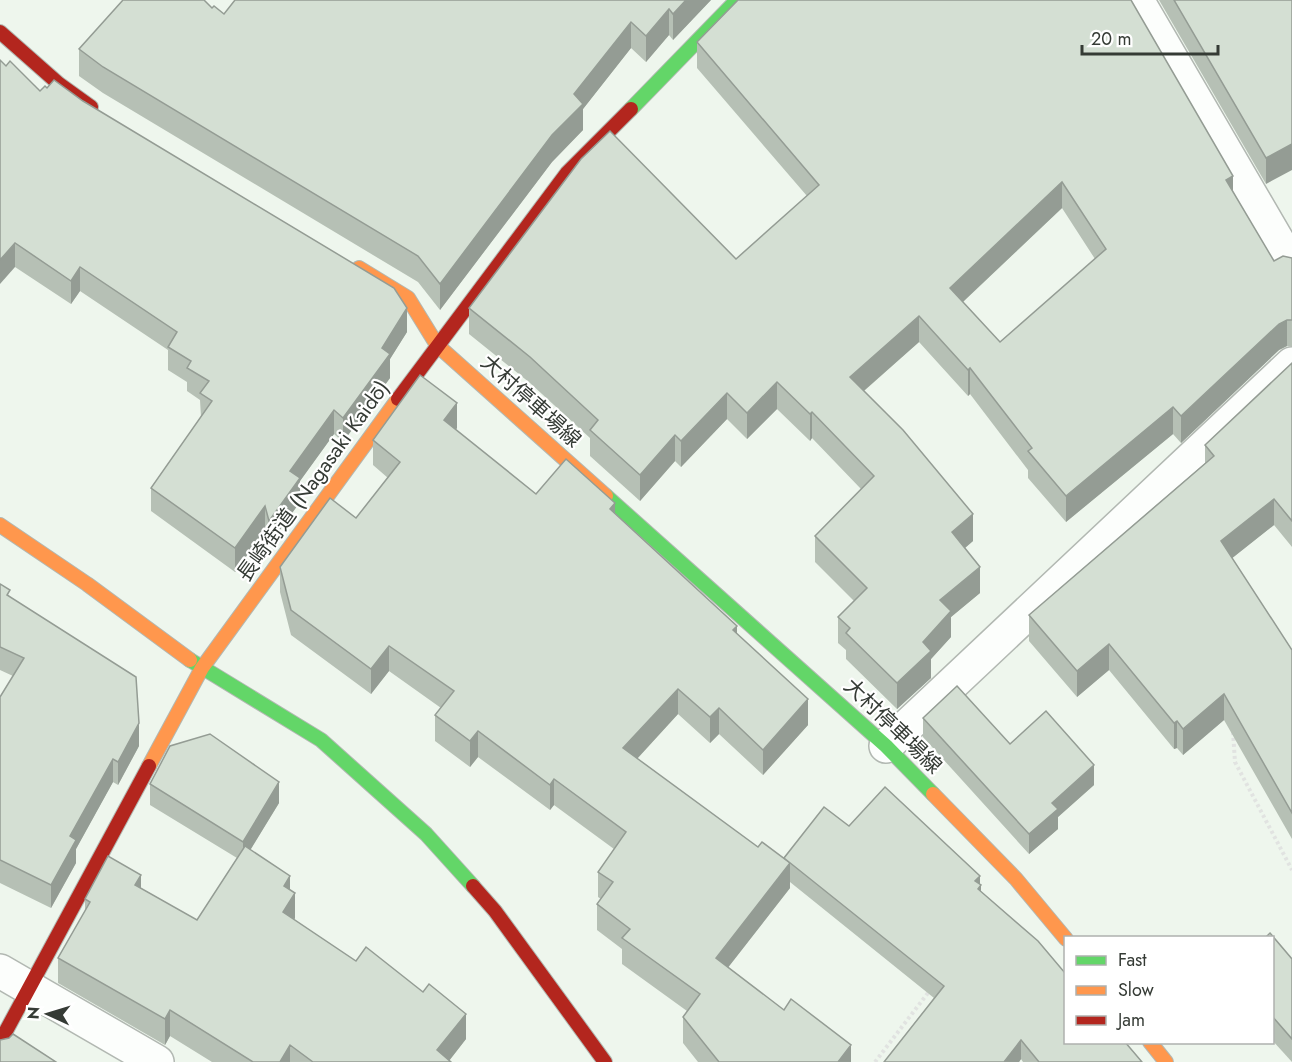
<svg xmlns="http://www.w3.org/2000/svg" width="1292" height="1062" viewBox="0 0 1292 1062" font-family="Jost,'Noto Sans JP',sans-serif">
	<rect width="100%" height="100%" fill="#eef6ed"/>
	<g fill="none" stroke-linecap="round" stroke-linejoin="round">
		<defs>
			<g id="street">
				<polyline points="1137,0 1292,266"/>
				<polyline points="886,746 1292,364"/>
				<polyline points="0,971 157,1062"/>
			</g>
			<g id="fast">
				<polyline points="631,109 737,0"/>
				<polyline points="606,496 886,746 933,794"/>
				<polyline points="190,660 321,740 426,834 473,886"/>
			</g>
			<g id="slow">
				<polyline points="359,268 408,298 437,345 606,496"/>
				<polyline points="0,525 87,584 190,660"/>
				<polyline points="149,766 202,668 398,399"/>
				<polyline points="933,794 1016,879 1066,939"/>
				<polyline points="1150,1042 1166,1062"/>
			</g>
			<g id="jam">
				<polyline points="0,32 59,84 91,107"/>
				<polyline points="398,399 567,173 631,109"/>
				<polyline points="473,886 495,911 605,1062"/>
				<polyline points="0,1042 149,766"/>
			</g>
		</defs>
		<use href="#street" stroke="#b2b8b2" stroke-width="36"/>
		<use href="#fast" stroke="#b2b8b2" stroke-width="16"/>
		<use href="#slow" stroke="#b2b8b2" stroke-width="16"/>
		<use href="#jam" stroke="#b2b8b2" stroke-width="16"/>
		<g stroke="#e1e3e1" stroke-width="4" stroke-dasharray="3 3" stroke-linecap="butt">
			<polyline points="1233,732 1235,762 1292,870"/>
			<polyline points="875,1062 931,989"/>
		</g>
		<use href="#street" stroke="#fcfefc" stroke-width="33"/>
		<use href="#fast" stroke="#63d668" stroke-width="14"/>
		<use href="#slow" stroke="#ff974d" stroke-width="14"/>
		<use href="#jam" stroke="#b3261e" stroke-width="14"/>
	</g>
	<g fill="#b6c0b5" fill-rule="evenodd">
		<polygon points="711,0 673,40 669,35 646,62 631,48 583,109 583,130 552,162 440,310 418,282 103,93 79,76 79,49 212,8 224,14"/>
		<polygon points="1159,0 1292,0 1266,184"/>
		<path d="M 697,42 L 1233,192 L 1274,261 L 1292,258 L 1292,346 L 1287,346 L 1279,350 L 1181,443 L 1173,434 L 1066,522 L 1028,478 L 1028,470 L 970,394 L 968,396 L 919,342 L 864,391 L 973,541 L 965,548 L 980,593 L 951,617 L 951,637 L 931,659 L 931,678 L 897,709 L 846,659 L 846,650 L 838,643 L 838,617 L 854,601 L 815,562 L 815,536 L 861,489 L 812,438 L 810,441 L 777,409 L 747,439 L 727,419 L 681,467 L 675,461 L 640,501 L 590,456 L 590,438 L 530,383 L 469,334 L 469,308 L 736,259 L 807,196 L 697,68 ZM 1062,208 L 1095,259 L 1000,342 L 963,302 Z"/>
		<polygon points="6,66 40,91 407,332 390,359 390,378 343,442 334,434 300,481 300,502 269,545 265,530 235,572 151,511 151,488 201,417 200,400 187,391 187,382 168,370 168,350 80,291 71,304 15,267"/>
		<polygon points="1292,363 1292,547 1274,525 1232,558 1292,650 1292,839 1224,720 1183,755 1177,748 1174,749 1109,670 1077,697 1029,641 1029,615 1205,463 1205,445"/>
		<polygon points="457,428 456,430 536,494 615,514 737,634 808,725 763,775 719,734 710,743 678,714 637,759 758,847 784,858 849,826 980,885 981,892 1142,1062 1023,1062 1021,1059 1019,1062 884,1062 934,998 790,882 790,888 728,967 851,1062 698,1062 683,1043 683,1017 687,1011 622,964 622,949 597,930 597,904 601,899 598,897 598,872 614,849 554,805 550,810 478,757 470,767 435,741 435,715 441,708 389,671 371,694 291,635 280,592 280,567 356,518 388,478 373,465 373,440"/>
		<polygon points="0,584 10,597 139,746 118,785 113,782 76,849 76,863 51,908 0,883 0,697 13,676 0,670"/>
		<polygon points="923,718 1010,744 1094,785 1058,817 1058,829 1029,854 923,737"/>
		<polygon points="150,784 279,803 250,850 290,889 295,918 294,920 466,1039 449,1061 451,1062 212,1062 170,1036 165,1045 58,983 58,958 85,911 85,899 141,888 197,920 237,858 150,805"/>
		<polygon points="1272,938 1292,959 1292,1062 1272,1040"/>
	</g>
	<g fill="#949c94">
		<polygon points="686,0 711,0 673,40 673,14"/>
		<polygon points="669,9 669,35 646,62 646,36"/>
		<polygon points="631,22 631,48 583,109 583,130 552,162 440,310 440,284 574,94"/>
		<polygon points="1292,144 1292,170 1266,184 1266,158"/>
		<polygon points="1233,176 1233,202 1226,180"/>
		<polygon points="1062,182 1062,208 950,314 950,288"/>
		<polygon points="15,243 15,267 0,284 0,260"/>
		<polygon points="80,267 80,291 71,304 71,281"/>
		<polygon points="407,308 407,332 390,359 390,378 343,442 343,418 382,348"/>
		<polygon points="919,316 919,342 850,403 850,377"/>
		<polygon points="1287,320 1287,346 1279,350 1181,443 1181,416 1279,324"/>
		<polygon points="970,368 970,394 968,396 968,370"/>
		<polygon points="777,382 777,409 747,439 747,413"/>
		<polygon points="727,393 727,419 681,467 681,441"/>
		<polygon points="457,403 457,428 444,446 444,420"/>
		<polygon points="1173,407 1173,434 1066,522 1066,496"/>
		<polygon points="334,410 334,434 300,481 300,502 269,545 269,521 290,471"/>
		<polygon points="812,412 812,438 810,441 810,414"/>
		<polygon points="675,435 675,461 640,501 640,475"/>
		<polygon points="1274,499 1274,525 1221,567 1221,541"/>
		<polygon points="615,503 615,529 610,509"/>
		<polygon points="265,506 265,530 235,572 235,548"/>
		<polygon points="973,514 973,541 952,559 952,532"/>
		<polygon points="980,567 980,593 951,617 951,637 931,659 931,678 897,709 897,683 940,600"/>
		<polygon points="737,626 737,651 733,630"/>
		<polygon points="1109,644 1109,670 1077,697 1077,671"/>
		<polygon points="389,646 389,671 371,694 371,669"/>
		<polygon points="678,689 678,714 623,774 623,748"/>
		<polygon points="1224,694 1224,720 1183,755 1183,729"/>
		<polygon points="808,699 808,725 763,775 763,750"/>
		<polygon points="719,708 719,734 710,743 710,717"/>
		<polygon points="1177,721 1177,748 1174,749 1174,723"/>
		<polygon points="139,723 139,746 118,785 118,762"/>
		<polygon points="478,731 478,757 470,767 470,741"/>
		<polygon points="113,759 113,782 76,849 76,863 51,908 51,885 70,836"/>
		<polygon points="1094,765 1094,785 1058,817 1058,829 1029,854 1029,834 1052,803"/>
		<polygon points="554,779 554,805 550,810 550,785"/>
		<polygon points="279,782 279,803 243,862 243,842"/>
		<polygon points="790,863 790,888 716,983 716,958"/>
		<polygon points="141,875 141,900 135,885"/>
		<polygon points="290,876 290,901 295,893 295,918 283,938 284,886"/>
		<polygon points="980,876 980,886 981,885 981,905 975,881"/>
		<polygon points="170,1010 170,1036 165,1045 165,1019"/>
		<polygon points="466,1014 466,1039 448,1062 437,1050"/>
		<polygon points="1021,1040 1021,1059 1019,1062 1004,1062"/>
		<polygon points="290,1045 290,1062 280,1062"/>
		<polygon points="851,1045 851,1062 838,1062"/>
	</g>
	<g fill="#d4dfd3" stroke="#949c94" stroke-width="1.5" fill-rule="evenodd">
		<polygon points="123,0 204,0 212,8 214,6 224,14 235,0 686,0 673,14 669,9 646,36 631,22 574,94 583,104 552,135 440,284 418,256 103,67 79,49"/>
		<path d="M 738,0 L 1131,0 L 1233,176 L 1226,180 L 1274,261 L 1283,256 L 1292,258 L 1292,320 L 1287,320 L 1279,324 L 1181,416 L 1173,407 L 1066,496 L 1028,451 L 1032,448 L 970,368 L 968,370 L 919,316 L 850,377 L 903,430 L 973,514 L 952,532 L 980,567 L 940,600 L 951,611 L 923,642 L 931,651 L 897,683 L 846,633 L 850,628 L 838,617 L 867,588 L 815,536 L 874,476 L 812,412 L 810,414 L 777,382 L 747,413 L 727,393 L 681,441 L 675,435 L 640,475 L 590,430 L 598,420 L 530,357 L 469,308 L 581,159 L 610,131 L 736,259 L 819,185 L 697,42 ZM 1062,182 L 1106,249 L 1000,342 L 950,288 Z"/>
		<polygon points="1174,0 1292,0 1292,144 1266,158"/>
		<polygon points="0,60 6,66 10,61 40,91 45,86 47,88 54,80 83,101 394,288 407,308 382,348 390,354 343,418 334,410 290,471 300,478 269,521 265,506 235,548 151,488 212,401 200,393 209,381 187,368 191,361 168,347 177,332 80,267 71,281 15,243 0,260"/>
		<polygon points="1292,363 1292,521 1274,499 1221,541 1292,650 1292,813 1224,694 1183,729 1177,721 1174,723 1109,644 1077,671 1029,615 1214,456 1205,445"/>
		<polygon points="420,375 457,403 444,420 536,494 566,459 615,503 610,509 737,626 733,630 808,699 763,750 719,708 710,717 678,689 623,748 758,847 762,842 790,863 716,958 784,1010 791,999 851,1045 838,1062 719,1062 683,1017 700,994 622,938 630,929 597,904 613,882 598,872 626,832 554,779 550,785 478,731 470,741 435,715 454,691 389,646 371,669 291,610 280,567 330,498 356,518 400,462 373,440"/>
		<polygon points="0,584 10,590 7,595 136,677 139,723 118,762 113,759 70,836 76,840 51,885 0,860 0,697 24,658 0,647"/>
		<polygon points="957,686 1010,744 1046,711 1094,765 1052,803 1058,809 1029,834 923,718"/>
		<polygon points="210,734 279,782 243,842 150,784 170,746"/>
		<polygon points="885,787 980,876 975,881 981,885 978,889 1038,941 1065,973 1065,1042 1125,1042 1142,1062 1039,1062 1021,1040 1004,1062 884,1062 944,986 784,858 824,807 849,826"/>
		<polygon points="245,846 290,876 284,886 295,893 283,912 356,961 366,947 423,992 429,984 466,1014 437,1050 451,1062 313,1062 290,1045 280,1062 253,1062 170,1010 165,1019 58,958 90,902 85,899 108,856 141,875 135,885 197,920"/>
		<polygon points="1270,933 1292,959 1292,1039 1272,1016 1272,938 1265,938"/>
		<polygon points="13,1034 56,1062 0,1062 0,1040 9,1038"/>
	</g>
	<g text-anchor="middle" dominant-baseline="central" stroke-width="4.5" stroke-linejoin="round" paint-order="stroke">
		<g font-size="21" fill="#353b35" stroke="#fff">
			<text transform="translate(531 401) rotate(42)">大村停車場線</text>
			<text transform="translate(313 481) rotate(-54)">長崎街道 (Nagasaki Kaidō)</text>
			<text transform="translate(893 726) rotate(44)">大村停車場線</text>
		</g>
	</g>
	<rect x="1064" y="936" width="210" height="108" fill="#ffffff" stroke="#aeb1ae" stroke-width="1.5"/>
	<rect x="1076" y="956" width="30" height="9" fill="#63d668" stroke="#aeb1ae" stroke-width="1.5"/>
	<text x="1118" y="966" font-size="18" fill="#353b35">Fast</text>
	<rect x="1076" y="986" width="30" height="9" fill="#ff974d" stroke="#aeb1ae" stroke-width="1.5"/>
	<text x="1118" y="996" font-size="18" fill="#353b35">Slow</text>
	<rect x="1076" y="1016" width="30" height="9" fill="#b3261e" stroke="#aeb1ae" stroke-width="1.5"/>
	<text x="1118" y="1026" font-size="18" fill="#353b35">Jam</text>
	<g transform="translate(48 1014) rotate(274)" stroke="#ffffff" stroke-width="4.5" paint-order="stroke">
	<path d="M0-4.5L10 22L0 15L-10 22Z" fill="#353b35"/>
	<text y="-9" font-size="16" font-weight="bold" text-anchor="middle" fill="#353b35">N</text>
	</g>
	<path d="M1082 45v9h136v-9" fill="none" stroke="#353b35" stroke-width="3"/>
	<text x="1091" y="45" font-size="18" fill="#353b35" stroke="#ffffff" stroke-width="4.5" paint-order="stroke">20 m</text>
</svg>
